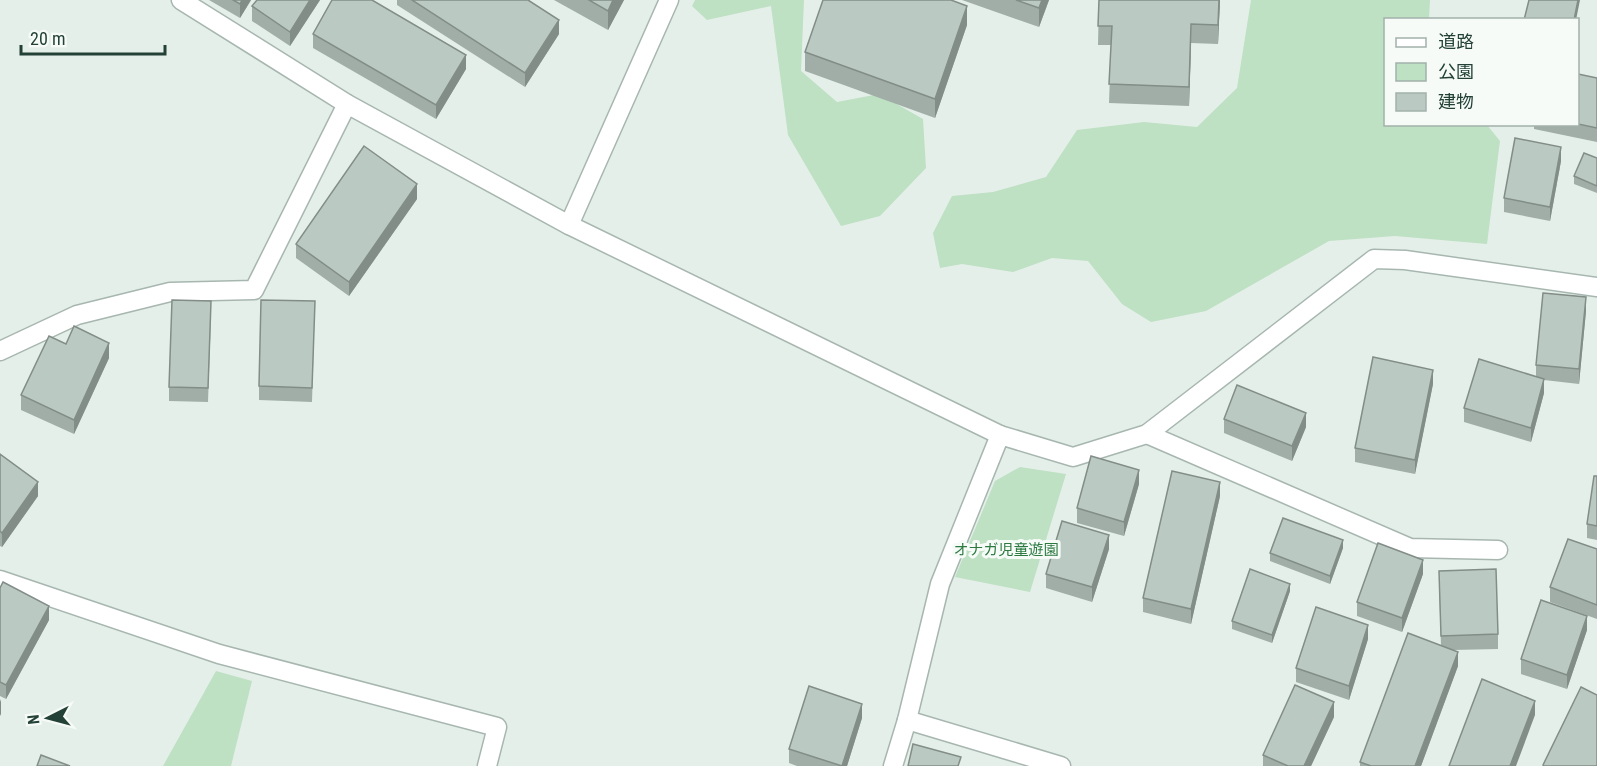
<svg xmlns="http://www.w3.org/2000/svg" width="1597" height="766" viewBox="0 0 1597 766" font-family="'Roboto Condensed','Noto Sans JP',sans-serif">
	<rect width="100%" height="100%" fill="#e5efe9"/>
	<g fill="#bee0c3">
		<polygon points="695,0 804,0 801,71 837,102 879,94 923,119 926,168 880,216 841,226 788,135 771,6 707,20 692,6"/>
		<polygon points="1251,0 1430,0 1429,19 1386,20 1386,124 1487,125 1500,141 1487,244 1395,236 1329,241 1206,311 1151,322 1122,304 1088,261 1052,258 1013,272 962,264 940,268 933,233 952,196 993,192 1046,177 1077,130 1144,122 1197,127 1237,88"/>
		<polygon points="1020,467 1066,474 1030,592 955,577 995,481"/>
		<polygon points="216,671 252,681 231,766 163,766"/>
	</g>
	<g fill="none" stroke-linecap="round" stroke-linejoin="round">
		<defs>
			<g id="lane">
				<polyline points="569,225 1000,435"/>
				<polyline points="1147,434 1410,548 1498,550"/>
				<polyline points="893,766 907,720"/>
			</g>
			<g id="street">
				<polyline points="181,0 347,104 569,225 669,0"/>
				<polyline points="0,351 77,315 170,292 254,290 347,104"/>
				<polyline points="0,580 219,654 497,727 487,766"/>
				<polyline points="1061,766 907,720 940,584 1000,435 1073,457 1147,434 1374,259 1405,260 1597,287"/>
			</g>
		</defs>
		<use href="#lane" stroke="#a7b7b0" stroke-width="21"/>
		<use href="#street" stroke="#a7b7b0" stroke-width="21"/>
		<use href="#lane" stroke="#fff" stroke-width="18"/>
		<use href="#street" stroke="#fff" stroke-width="18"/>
	</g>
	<g fill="#a0aea7">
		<polygon points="209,0 251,0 240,18"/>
		<polygon points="320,0 290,46 252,21 252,6"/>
		<polygon points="397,0 528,0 559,34 525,87 397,5"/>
		<polygon points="554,0 624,0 608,30"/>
		<polygon points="962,0 1049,0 1039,27"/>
		<polygon points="1099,0 1220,0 1218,44 1191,43 1189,106 1109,103 1111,45 1098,45"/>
		<polygon points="967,25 935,118 805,71 805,52"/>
		<polygon points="313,34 466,69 436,119 313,48"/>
		<polygon points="1578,74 1597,78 1597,142 1534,129 1534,124 1578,124"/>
		<polygon points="1597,158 1597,193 1574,184 1574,176"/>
		<polygon points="1561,161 1550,221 1504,212 1504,198"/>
		<polygon points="417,199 349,296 296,258 296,244"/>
		<polygon points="315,301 312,402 259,400 259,386"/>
		<polygon points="1586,311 1579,384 1544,380 1544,393 1531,442 1464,422 1464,408 1536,377 1536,365"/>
		<polygon points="211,316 208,402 169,401 169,387"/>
		<polygon points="66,344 109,358 74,434 21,410 21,395"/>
		<polygon points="1433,384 1415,474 1355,462 1355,448"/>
		<polygon points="1224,419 1306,427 1292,461 1224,433"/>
		<polygon points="0,454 38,496 2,547 0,546"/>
		<polygon points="1597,476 1597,540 1587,538 1587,524"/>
		<polygon points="1139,484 1124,536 1077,523 1077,508"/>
		<polygon points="1220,496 1191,624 1143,612 1143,598"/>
		<polygon points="1343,548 1330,584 1270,561 1270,553"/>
		<polygon points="1109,549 1092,602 1046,588 1046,574"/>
		<polygon points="1597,549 1597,619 1550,602 1550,587"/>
		<polygon points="1423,574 1402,632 1357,616 1357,602"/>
		<polygon points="1439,585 1498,634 1498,649 1453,650 1458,666 1421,766 1360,766 1360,762 1441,645"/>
		<polygon points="0,588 49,620 6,699 0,696"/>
		<polygon points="1290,591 1272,643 1232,629 1232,621"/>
		<polygon points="1587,630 1567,689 1521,674 1521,659"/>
		<polygon points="1368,639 1349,700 1296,682 1296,668"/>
		<polygon points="1334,717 1311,766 1263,766 1263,755"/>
		<polygon points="862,718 847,766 797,766 789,763 789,749"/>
	</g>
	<g fill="#828d88">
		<polygon points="242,0 251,0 240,18 240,4"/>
		<polygon points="310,0 320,0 290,46 290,32"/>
		<polygon points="613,0 624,0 608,30 608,11"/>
		<polygon points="1042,0 1049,0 1039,27 1039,8"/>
		<polygon points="1219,0 1220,0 1218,44 1218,25"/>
		<polygon points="1578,0 1580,0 1576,20 1574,20"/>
		<polygon points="967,6 967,25 935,118 935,99"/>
		<polygon points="559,20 559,34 525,87 525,73"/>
		<polygon points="1191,24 1191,43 1189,106 1189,87"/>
		<polygon points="466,55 466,69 436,119 436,105"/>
		<polygon points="1561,147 1561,161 1550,221 1550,207"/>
		<polygon points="417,184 417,199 349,296 349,282"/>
		<polygon points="1586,297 1586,311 1579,384 1579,369"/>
		<polygon points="109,343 109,358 74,434 74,420"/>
		<polygon points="1433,370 1433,384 1415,474 1415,460"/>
		<polygon points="1544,379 1544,393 1531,442 1531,428"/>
		<polygon points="1306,413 1306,427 1292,461 1292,446"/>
		<polygon points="1139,470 1139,484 1124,536 1124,522"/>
		<polygon points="38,482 38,496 2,547 2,533"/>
		<polygon points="1220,482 1220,496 1191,624 1191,609"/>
		<polygon points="1109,535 1109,549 1092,602 1092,587"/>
		<polygon points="1343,540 1343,548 1330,584 1330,576"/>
		<polygon points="1423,560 1423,574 1402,632 1402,618"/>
		<polygon points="1290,584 1290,591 1272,643 1272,635"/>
		<polygon points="49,606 49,620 6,699 6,685"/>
		<polygon points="1587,616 1587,630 1567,689 1567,675"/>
		<polygon points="1368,625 1368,639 1349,700 1349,686"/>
		<polygon points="1458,652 1458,666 1421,766 1415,766"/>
		<polygon points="1,699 1,714 0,716 0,702"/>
		<polygon points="1535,701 1535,715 1516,766 1510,766"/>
		<polygon points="1334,702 1334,717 1311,766 1304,766"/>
		<polygon points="862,704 862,718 847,766 842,766"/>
	</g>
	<g fill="#bacac2" stroke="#828d88" stroke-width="1.5">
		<polygon points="233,0 242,0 240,4"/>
		<polygon points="257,0 310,0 290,32 252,6"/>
		<polygon points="332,0 372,0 466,55 436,105 313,34"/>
		<polygon points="412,0 528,0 559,20 525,73"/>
		<polygon points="589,0 613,0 608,11"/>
		<polygon points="823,0 951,0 967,6 935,99 805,52"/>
		<polygon points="1016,0 1042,0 1039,8"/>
		<polygon points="1099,0 1219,0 1218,25 1191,24 1189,87 1109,84 1112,26 1098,26"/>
		<polygon points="1529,0 1578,0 1574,20 1524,20"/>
		<polygon points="1578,74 1597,78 1597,128 1578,124"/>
		<polygon points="1515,138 1561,147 1550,207 1504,198"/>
		<polygon points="364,146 417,184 349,282 296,244"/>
		<polygon points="1584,153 1597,158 1597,186 1574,176"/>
		<polygon points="1543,293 1586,297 1579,369 1536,365"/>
		<polygon points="172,300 211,301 208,388 169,387"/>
		<polygon points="261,300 315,301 312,388 259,386"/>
		<polygon points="74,326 109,343 74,420 21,395 49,336 66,344"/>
		<polygon points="1373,357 1433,370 1415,460 1355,448"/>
		<polygon points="1479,359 1544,379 1531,428 1464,408"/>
		<polygon points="1237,385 1306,413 1292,446 1224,419"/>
		<polygon points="0,454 38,482 2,533 0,531"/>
		<polygon points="1091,456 1139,470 1124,522 1077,508"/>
		<polygon points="1172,471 1220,482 1191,609 1143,598"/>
		<polygon points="1594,476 1597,476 1597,526 1587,524"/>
		<polygon points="1283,518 1343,540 1330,576 1270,553"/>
		<polygon points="1062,521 1109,535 1092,587 1046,574"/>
		<polygon points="1568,539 1597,549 1597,605 1550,587"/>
		<polygon points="1378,543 1423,560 1402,618 1357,602"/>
		<polygon points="1250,569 1290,584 1272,635 1232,621"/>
		<polygon points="1496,569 1498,634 1441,636 1439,571"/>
		<polygon points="3,582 49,606 6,685 0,682 0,588"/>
		<polygon points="1541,600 1587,616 1567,675 1521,659"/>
		<polygon points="1316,607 1368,625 1349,686 1296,668"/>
		<polygon points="1408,633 1458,652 1415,766 1371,766 1360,762"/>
		<polygon points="1482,679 1535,701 1510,766 1449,766"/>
		<polygon points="1295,685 1334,702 1304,766 1288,766 1263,755"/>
		<polygon points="809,686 862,704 842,766 789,749"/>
		<polygon points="1581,687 1597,695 1597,766 1544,766 1543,765"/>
		<polygon points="913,744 961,757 958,766 908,766"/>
		<polygon points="41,755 70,766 37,766"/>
	</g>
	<g text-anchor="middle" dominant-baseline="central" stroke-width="6" stroke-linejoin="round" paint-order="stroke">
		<g font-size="15" fill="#2c7a40" stroke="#f6fbf8">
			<text x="1006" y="550">オナガ児童遊園</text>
		</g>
	</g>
	<rect x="1384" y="18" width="195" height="108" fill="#f6fbf8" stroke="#a2b1aa" stroke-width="1.5"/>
	<rect x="1396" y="38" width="30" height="9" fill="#ffffff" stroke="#a2b1aa" stroke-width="1.5"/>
	<text x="1438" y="48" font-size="18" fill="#234136">道路</text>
	<rect x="1396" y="63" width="30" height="18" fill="#bee0c3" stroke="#a2b1aa" stroke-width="1.5"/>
	<text x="1438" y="78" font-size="18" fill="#234136">公園</text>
	<rect x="1396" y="93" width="30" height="18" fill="#bacac2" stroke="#a2b1aa" stroke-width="1.5"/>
	<text x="1438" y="108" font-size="18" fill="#234136">建物</text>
	<g transform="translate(48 718) rotate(264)" stroke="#f6fbf8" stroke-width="4.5" paint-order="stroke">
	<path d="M0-4.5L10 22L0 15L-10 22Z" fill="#234136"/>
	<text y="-9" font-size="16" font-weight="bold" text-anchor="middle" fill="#234136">N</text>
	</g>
	<path d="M21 45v9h144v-9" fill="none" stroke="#234136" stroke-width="3"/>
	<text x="30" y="45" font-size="18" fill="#234136" stroke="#f6fbf8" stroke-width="4.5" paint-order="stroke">20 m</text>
</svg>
